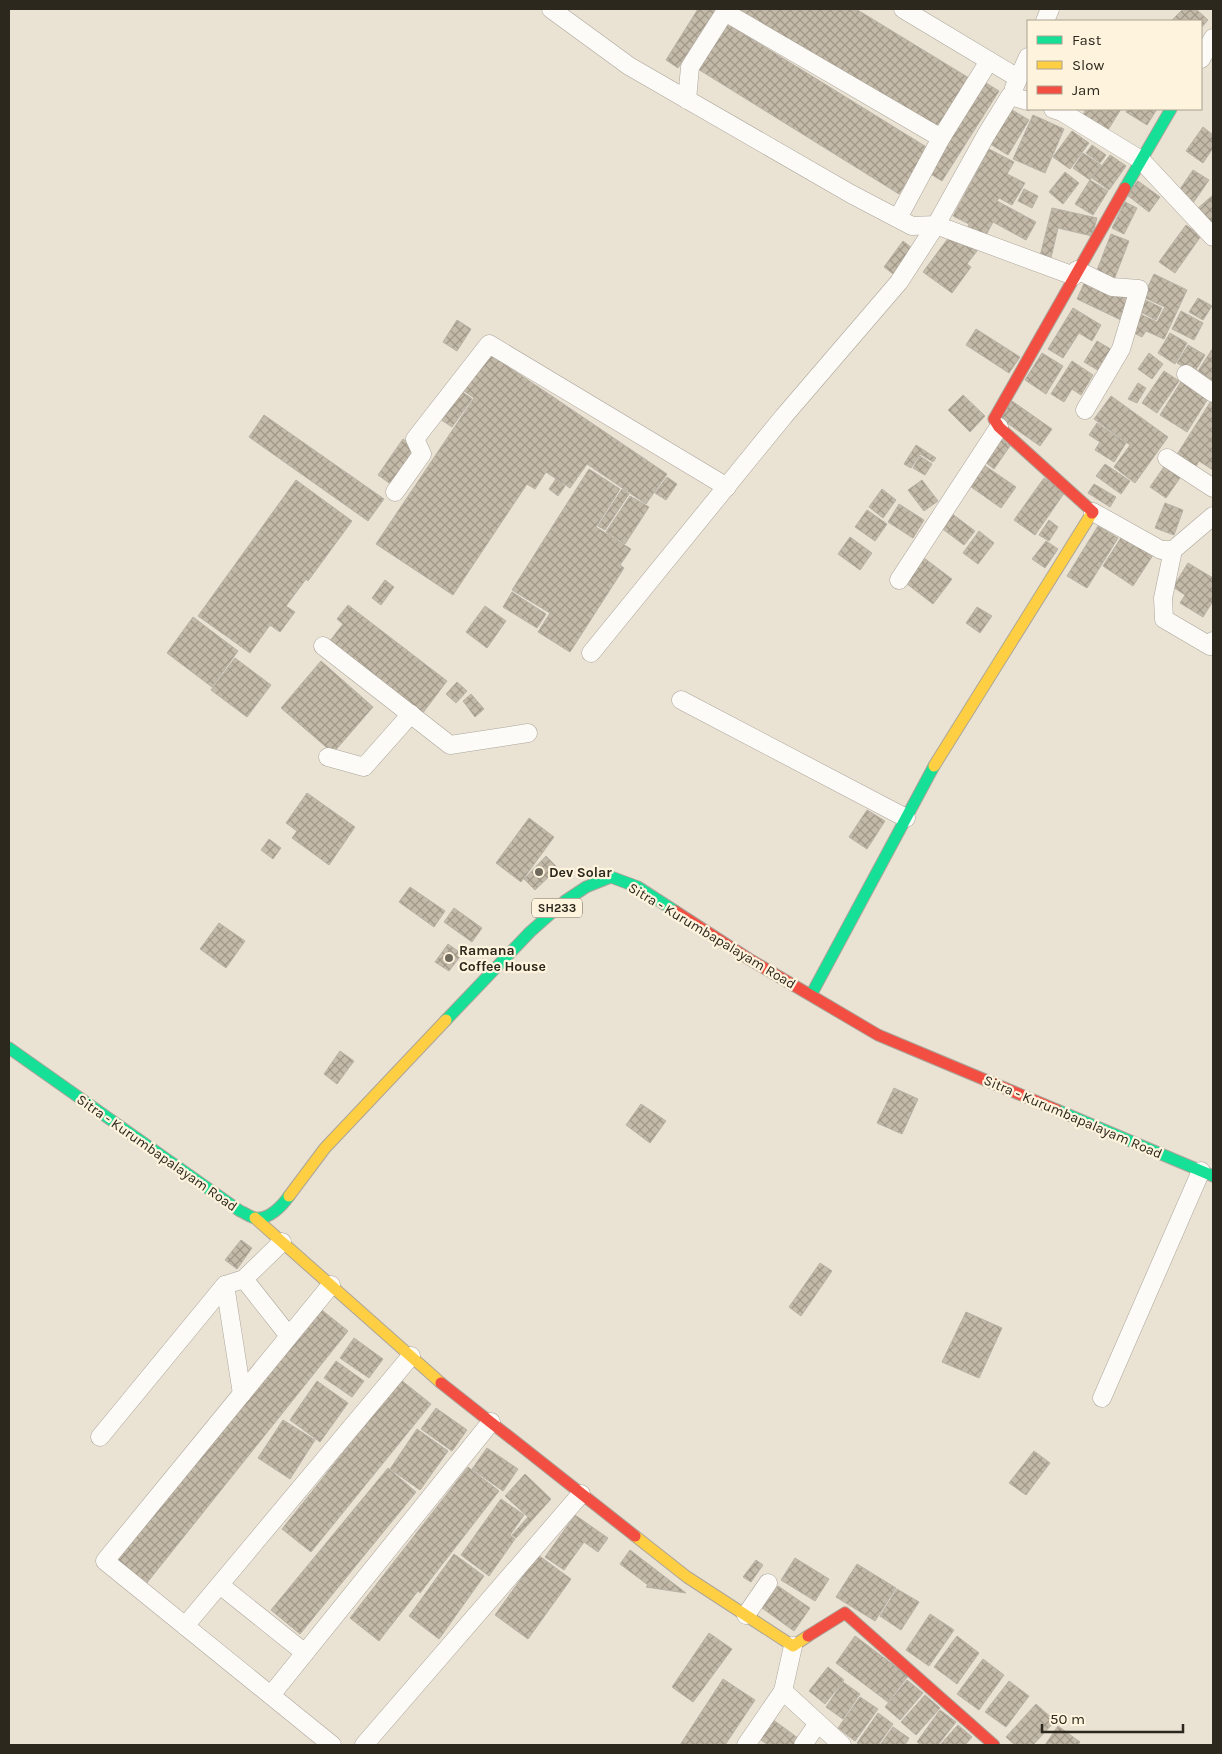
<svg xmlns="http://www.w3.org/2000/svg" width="1222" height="1754" viewBox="0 0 1222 1754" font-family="Karla,sans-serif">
	<defs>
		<pattern id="building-cross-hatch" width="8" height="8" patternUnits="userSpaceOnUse" patternTransform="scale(1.25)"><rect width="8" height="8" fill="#c4baa9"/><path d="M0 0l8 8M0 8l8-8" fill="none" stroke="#a09789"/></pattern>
	</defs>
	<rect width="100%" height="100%" fill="#eae2d3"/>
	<g fill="url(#building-cross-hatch)" stroke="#b8b2a6">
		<polygon points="698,9 716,9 678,68 666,60"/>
		<polygon points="737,9 856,9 969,78 937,130"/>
		<polygon points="1183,9 1196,9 1208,20 1201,28 1201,21 1171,21"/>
		<polygon points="726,23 928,148 899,194 698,69"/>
		<polygon points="986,83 999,91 942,181 929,173"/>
		<polygon points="1007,107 1029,120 1008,155 987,142"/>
		<polygon points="1086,109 1121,109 1108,130 1083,115"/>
		<polygon points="1128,109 1157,109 1147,125 1126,112"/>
		<polygon points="1033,115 1064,129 1045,173 1013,159"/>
		<polygon points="1203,127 1213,135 1213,148 1203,163 1186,151"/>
		<polygon points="1072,131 1089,143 1070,169 1053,157"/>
		<polygon points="1092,145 1106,155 1100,163 1086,153"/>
		<polygon points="989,149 1014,162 1007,174 1025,183 1012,205 999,198 997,201 1036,222 1026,240 993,222 985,237 968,228 969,224 953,216"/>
		<polygon points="1083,153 1101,165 1090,180 1073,168"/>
		<polygon points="1110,155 1126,166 1109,190 1092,178"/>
		<polygon points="1193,170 1209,180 1193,203 1178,192"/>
		<polygon points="1065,172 1079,183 1063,204 1049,192"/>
		<polygon points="1090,180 1108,191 1093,215 1075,204"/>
		<polygon points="1138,181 1160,197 1149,212 1127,195"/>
		<polygon points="1024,189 1038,196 1032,208 1018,201"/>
		<polygon points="1213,195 1213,227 1197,209"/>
		<polygon points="1125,202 1137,208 1124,234 1112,228"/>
		<polygon points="1052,208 1097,218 1092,236 1058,228 1050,262 1039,260"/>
		<polygon points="1186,225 1201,236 1175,273 1159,262"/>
		<polygon points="952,233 977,251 967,264 971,267 952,293 923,272"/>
		<polygon points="1111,234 1129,241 1112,285 1094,278"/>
		<polygon points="903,241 916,251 897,277 884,267"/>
		<polygon points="1154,274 1187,290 1164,339 1146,331 1142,337 1130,331 1138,313 1157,322 1165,307 1143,297"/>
		<polygon points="1087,277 1132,298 1121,320 1077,299"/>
		<polygon points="1141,298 1162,308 1156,320 1135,309"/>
		<polygon points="1198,298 1212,306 1203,320 1189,312"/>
		<polygon points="1073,308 1101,325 1092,341 1079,333 1063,358 1048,349"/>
		<polygon points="1181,311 1203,323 1194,340 1172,329"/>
		<polygon points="457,320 471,329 457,351 443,342"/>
		<polygon points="976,329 1020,357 1009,373 966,345"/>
		<polygon points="1170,333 1187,343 1175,364 1158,353"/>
		<polygon points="1097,341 1114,351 1101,372 1084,362"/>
		<polygon points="1188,345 1205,355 1194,373 1177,363"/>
		<polygon points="1213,348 1213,381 1198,371"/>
		<polygon points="485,351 667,474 646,504 587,464 570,488 546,472 535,489 527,484 453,595 376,544 474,398 460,388"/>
		<polygon points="1042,353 1063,366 1046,394 1025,380"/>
		<polygon points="1149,353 1163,364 1152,379 1138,369"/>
		<polygon points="1072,361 1093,375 1081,395 1072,389 1064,402 1051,394"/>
		<polygon points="1164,371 1179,381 1157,413 1142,403"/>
		<polygon points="1182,380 1209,397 1187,432 1160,415"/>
		<polygon points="1138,383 1146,388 1137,403 1128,399"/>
		<polygon points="457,388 472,399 452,427 437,417"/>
		<polygon points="963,395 985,416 970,432 948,410"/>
		<polygon points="1111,396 1168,437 1135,483 1114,467 1130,445 1094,419"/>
		<polygon points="1012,401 1052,429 1040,446 1000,418"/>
		<polygon points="1211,401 1213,402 1213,470 1199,461 1195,468 1176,456"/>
		<polygon points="264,415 384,499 368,521 249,437"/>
		<polygon points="1097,423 1126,443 1114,462 1095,450 1100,442 1089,435"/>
		<polygon points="1000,438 1010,446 994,469 984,461"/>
		<polygon points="403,439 417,449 392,485 378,475"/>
		<polygon points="916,445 936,458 933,462 920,454 911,468 904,464"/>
		<polygon points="920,456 932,464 925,475 913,468"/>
		<polygon points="981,463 1016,487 1001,508 967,484"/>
		<polygon points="1105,464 1130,481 1121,494 1096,476"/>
		<polygon points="1166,464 1182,475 1166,498 1150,487"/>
		<polygon points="589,469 620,489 596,527 631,549 620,565 624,568 570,652 538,632 550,613 512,590"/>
		<polygon points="667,477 677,484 666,500 655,493"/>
		<polygon points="1044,478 1065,492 1035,535 1014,520"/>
		<polygon points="556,479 565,486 558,496 549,489"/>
		<polygon points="296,480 352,521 308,581 306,579 286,606 295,612 280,632 270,625 250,653 198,616"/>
		<polygon points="922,480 938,501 924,511 908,490"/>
		<polygon points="1094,484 1116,497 1110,507 1088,493"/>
		<polygon points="622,489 629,494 605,530 598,526"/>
		<polygon points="882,489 896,500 883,518 869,507"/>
		<polygon points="630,496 649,507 625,544 606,532"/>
		<polygon points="1165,503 1183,510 1174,535 1155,528"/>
		<polygon points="899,504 924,520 913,538 888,522"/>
		<polygon points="867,510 887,524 875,541 855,527"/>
		<polygon points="951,513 975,531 964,545 940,527"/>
		<polygon points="1049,520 1058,527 1049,541 1039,535"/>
		<polygon points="1098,526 1118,538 1087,588 1067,576"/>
		<polygon points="979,531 994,543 978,564 963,553"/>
		<polygon points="1124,533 1155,552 1133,586 1103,566"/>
		<polygon points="850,537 872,553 860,570 838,554"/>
		<polygon points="1046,541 1058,549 1045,568 1032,559"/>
		<polygon points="920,555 952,579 933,604 902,580"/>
		<polygon points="1188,563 1213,578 1213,601 1203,617 1180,603 1185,595 1173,587"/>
		<polygon points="385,580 394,587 381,605 372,598"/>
		<polygon points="512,592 546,614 537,628 503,607"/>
		<polygon points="348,605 447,681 422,714 329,642 343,624 337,619"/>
		<polygon points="485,606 506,621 487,648 466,632"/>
		<polygon points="977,607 992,616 980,633 966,623"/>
		<polygon points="193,617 238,651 212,687 167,653"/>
		<polygon points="235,658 271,685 247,717 211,690"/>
		<polygon points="321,661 373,707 333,753 281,708"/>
		<polygon points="457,682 467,691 456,703 446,694"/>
		<polygon points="471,694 484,709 475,717 463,701"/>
		<polygon points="307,793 355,827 329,865 292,838 297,831 286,823"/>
		<polygon points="867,810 885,821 867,849 849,837"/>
		<polygon points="529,818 554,837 521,882 496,863"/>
		<polygon points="269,839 281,848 273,859 261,850"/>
		<polygon points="546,856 558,868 535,890 524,879"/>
		<polygon points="410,887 445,911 434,927 399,902"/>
		<polygon points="454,908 482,928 472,942 444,922"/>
		<polygon points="219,923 245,941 226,968 200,949"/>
		<polygon points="448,944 462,954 449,971 435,962"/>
		<polygon points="340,1051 354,1061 337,1084 324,1074"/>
		<polygon points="894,1088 918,1099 902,1134 877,1123"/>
		<polygon points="641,1104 666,1121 650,1143 626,1125"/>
		<polygon points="241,1240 252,1248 237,1269 225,1260"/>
		<polygon points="820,1263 832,1271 801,1316 789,1307"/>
		<polygon points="318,1307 348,1331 146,1584 117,1560"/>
		<polygon points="966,1312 1002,1328 979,1378 942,1362"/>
		<polygon points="354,1338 383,1359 369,1378 340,1358"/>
		<polygon points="336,1361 364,1381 352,1397 324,1378"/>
		<polygon points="401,1380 431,1404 311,1552 282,1529"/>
		<polygon points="317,1381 348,1403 320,1442 290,1420"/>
		<polygon points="436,1408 467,1430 452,1451 421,1429"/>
		<polygon points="283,1420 315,1440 290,1479 258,1458"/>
		<polygon points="417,1429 448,1451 420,1490 390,1469"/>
		<polygon points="487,1448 518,1469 503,1491 472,1469"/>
		<polygon points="1034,1451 1050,1463 1026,1495 1009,1483"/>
		<polygon points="468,1467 499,1491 420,1593 418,1591 379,1641 350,1618"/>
		<polygon points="388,1468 416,1492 300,1634 271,1610"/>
		<polygon points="525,1474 551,1499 516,1538 512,1535 528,1517 505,1496"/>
		<polygon points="501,1499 524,1515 510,1535 515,1539 489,1576 461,1555"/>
		<polygon points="575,1515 608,1538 598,1552 584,1542 564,1570 545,1557"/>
		<polygon points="630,1550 686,1593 646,1587 648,1585 620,1564"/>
		<polygon points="454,1554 484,1576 439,1639 409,1616"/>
		<polygon points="538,1555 571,1579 528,1639 495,1615"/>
		<polygon points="795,1558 829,1579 815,1601 781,1580"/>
		<polygon points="756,1560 763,1565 751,1582 743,1577"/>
		<polygon points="857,1564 896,1588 875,1621 836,1597"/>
		<polygon points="778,1586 810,1608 794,1631 762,1608"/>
		<polygon points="897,1589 919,1602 901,1630 880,1616"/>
		<polygon points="930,1614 954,1630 929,1666 906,1650"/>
		<polygon points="709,1633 732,1649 693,1702 672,1687"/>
		<polygon points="855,1636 908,1676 888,1702 836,1663"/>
		<polygon points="957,1636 979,1653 957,1684 934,1667"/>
		<polygon points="983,1659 1004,1675 979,1710 957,1694"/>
		<polygon points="828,1667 844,1680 825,1704 809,1691"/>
		<polygon points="723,1679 755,1700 725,1745 680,1745"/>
		<polygon points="907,1680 923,1693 900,1720 885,1707"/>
		<polygon points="1009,1681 1029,1696 1006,1727 985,1712"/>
		<polygon points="843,1682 860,1694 843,1719 826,1707"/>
		<polygon points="925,1695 940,1708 916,1735 901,1722"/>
		<polygon points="860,1697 878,1709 855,1741 838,1728"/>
		<polygon points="1036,1704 1055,1721 1033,1745 1015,1745 1006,1737"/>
		<polygon points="940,1710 956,1722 938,1745 922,1745 917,1742"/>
		<polygon points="878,1713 893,1724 878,1745 860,1745 857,1743"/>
		<polygon points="772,1719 802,1741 798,1745 768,1745 758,1738"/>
		<polygon points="958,1725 972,1737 965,1745 940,1745"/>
		<polygon points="1058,1726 1080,1742 1078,1745 1045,1745"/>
		<polygon points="893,1727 909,1738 905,1745 880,1745"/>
	</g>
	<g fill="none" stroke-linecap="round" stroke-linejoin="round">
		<defs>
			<g id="street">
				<polyline points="551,9 629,66 851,194 912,226 936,225 986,135 1010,96 1028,101"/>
				<polyline points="903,9 1018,78"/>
				<polyline points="1045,21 1050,9"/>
				<polyline points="1201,59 1213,38"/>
				<polyline points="1014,88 1028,57"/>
				<polyline points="687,100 690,67 725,12 941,138"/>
				<polyline points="1053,109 1062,112 1141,160 1213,237"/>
				<polyline points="898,218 941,138 989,61"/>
				<polyline points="1077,270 1112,287 1139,289 1121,349 1085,410"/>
				<polyline points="1186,374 1213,393"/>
				<polyline points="1167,458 1213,488"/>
				<polyline points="395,492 422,454 415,439 489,344 727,487"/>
				<polyline points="1093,512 1161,550 1173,550 1213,516"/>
				<polyline points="1173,550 1163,598 1164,619 1210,646 1213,641"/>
				<polyline points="899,580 999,427"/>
				<polyline points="323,646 450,745 528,733"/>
				<polyline points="591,653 784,416 899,282 936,225 1074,276"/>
				<polyline points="681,700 906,818"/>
				<polyline points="328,757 364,767 411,714"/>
				<polyline points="244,1279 289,1336"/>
				<polyline points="225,1285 242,1394"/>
				<polyline points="331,1285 105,1561 332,1745"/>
				<polyline points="1102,1398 1201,1171"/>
				<polyline points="100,1437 225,1285 244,1279 282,1242"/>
				<polyline points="220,1585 305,1653"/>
				<polyline points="746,1615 768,1583"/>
				<polyline points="185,1626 411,1356"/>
				<polyline points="793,1646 783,1691 842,1745"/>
				<polyline points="271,1695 491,1422"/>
				<polyline points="364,1745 581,1494"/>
				<polyline points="746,1745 783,1691"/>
				<polyline points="803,1745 818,1723"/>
			</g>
			<g id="fast">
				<polyline points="1125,188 1171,109"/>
				<polyline points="811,995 934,766"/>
				<polyline points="446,1020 530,932 565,901 586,887 611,877 638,887 675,911"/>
				<path d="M 9,1048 L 240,1211 C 245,1213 250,1217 255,1218 C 269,1220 282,1206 289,1196"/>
				<polyline points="1057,1110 1213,1176"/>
			</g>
			<g id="slow">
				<polyline points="934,766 1092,513"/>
				<polyline points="289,1196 325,1148 446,1020"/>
				<polyline points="255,1218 441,1383"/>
				<polyline points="635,1536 687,1577 793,1646 808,1636"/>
			</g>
			<g id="jam">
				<polyline points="1092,513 1093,512 999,427 994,419 1125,188"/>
				<polyline points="675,911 749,959 878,1035 1057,1110"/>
				<polyline points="441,1383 635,1536"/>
				<polyline points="808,1636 845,1613 994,1745"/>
			</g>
		</defs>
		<use href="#street" stroke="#aba59a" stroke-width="19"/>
		<use href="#fast" stroke="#aba59a" stroke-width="13"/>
		<use href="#slow" stroke="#aba59a" stroke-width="13"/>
		<use href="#jam" stroke="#aba59a" stroke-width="13"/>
		<use href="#street" stroke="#fcfbf8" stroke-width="18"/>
		<use href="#fast" stroke="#16e098" stroke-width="11"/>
		<use href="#slow" stroke="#ffcf43" stroke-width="11"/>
		<use href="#jam" stroke="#f24e42" stroke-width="11"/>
	</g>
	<g fill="#6f695d" stroke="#fef3dd" stroke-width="2">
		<circle cx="539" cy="872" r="5"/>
		<circle cx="449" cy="958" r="5"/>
	</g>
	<g text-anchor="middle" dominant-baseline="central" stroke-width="4.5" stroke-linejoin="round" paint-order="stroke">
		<rect fill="#fef3dd" stroke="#6c6557" stroke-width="1" x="532" y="898.5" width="50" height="19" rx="4"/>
		<g font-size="12" font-weight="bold" fill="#2d281d">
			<text x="557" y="908">SH233</text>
		</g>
		<g font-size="14" font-weight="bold" fill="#2d281d" stroke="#fef3dd" text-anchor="start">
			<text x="549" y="872">Dev Solar</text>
			<text x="459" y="950">Ramana<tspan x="459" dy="16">Coffee House</tspan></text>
		</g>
		<g font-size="14" fill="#2d281d" stroke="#fef3dd">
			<text transform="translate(712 936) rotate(31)">Sitra - Kurumbapalayam Road</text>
			<text transform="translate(1073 1117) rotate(23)">Sitra - Kurumbapalayam Road</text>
			<text transform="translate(157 1153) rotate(35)">Sitra - Kurumbapalayam Road</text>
		</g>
	</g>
	<rect width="1222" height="1754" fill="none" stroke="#2d281d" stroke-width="20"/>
	<rect x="1027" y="20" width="175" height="90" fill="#fef3dd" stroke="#aaa290"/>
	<rect x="1037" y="36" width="25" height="8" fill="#16e098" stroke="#aaa290"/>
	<text x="1072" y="45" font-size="15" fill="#2d281d">Fast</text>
	<rect x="1037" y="61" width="25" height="8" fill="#ffcf43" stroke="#aaa290"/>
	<text x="1072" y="70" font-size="15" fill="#2d281d">Slow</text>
	<rect x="1037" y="86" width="25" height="8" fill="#f24e42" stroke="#aaa290"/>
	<text x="1072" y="95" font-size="15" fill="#2d281d">Jam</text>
	<path d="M1042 1724v8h141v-8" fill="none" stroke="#2d281d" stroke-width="2.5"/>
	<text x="1050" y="1724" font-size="15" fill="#2d281d" stroke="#fef3dd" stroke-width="4" paint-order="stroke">50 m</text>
</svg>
